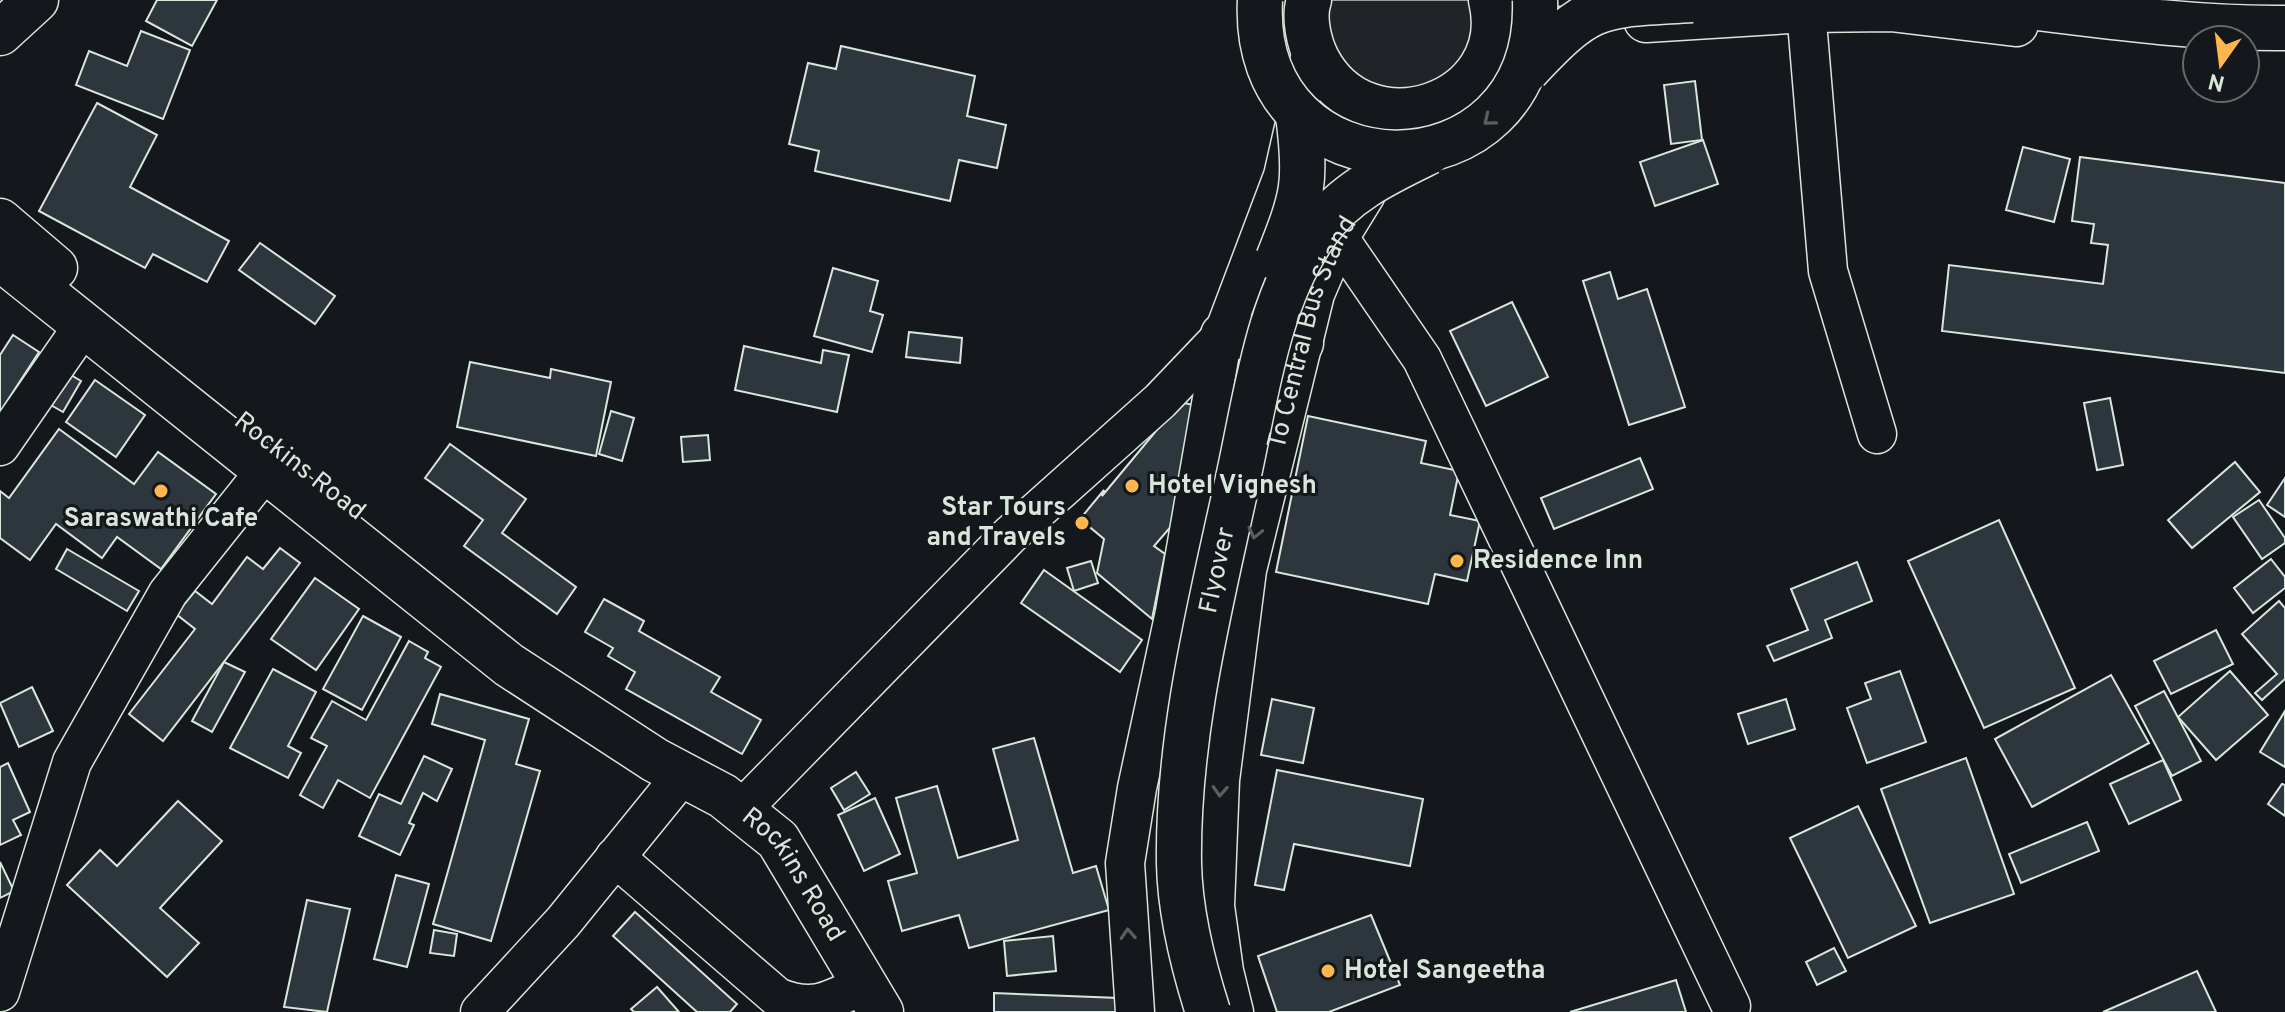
<svg xmlns="http://www.w3.org/2000/svg" width="2285" height="1012" viewBox="0 0 2285 1012" font-family="Overpass,sans-serif">
	<rect width="100%" height="100%" fill="#14181c"/>
	<polygon fill="#202428" stroke="#939e99" stroke-width="2" points="1326,0 1477,0 1479,22 1459,71 1411,94 1362,84 1330,48"/>
	<g fill="#2c363c" stroke="#d8e6dc" stroke-width="2">
		<polygon points="157,0 217,0 192,46 146,21"/>
		<polygon points="141,31 190,50 163,119 76,85 89,51 127,66"/>
		<polygon points="841,46 975,76 967,116 1006,125 997,168 959,160 950,201 815,171 819,151 789,144 808,63 836,69"/>
		<polygon points="1695,81 1702,140 1671,144 1664,85"/>
		<polygon points="97,103 157,135 130,187 229,241 207,282 153,254 145,268 39,211"/>
		<polygon points="1703,140 1718,184 1655,206 1640,162"/>
		<polygon points="2023,147 2070,159 2054,222 2006,210"/>
		<polygon points="2080,157 2285,183 2285,373 1942,331 1949,265 2103,284 2108,245 2091,243 2094,224 2072,221"/>
		<polygon points="260,243 335,296 315,324 239,270"/>
		<polygon points="833,268 878,281 870,311 883,315 872,352 814,336"/>
		<polygon points="1610,272 1618,299 1647,289 1685,407 1629,425 1583,281"/>
		<polygon points="1512,302 1548,377 1486,406 1450,331"/>
		<polygon points="909,332 962,338 960,363 906,357"/>
		<polygon points="13,335 39,352 0,412 0,355"/>
		<polygon points="744,346 821,363 823,350 849,355 837,412 735,390"/>
		<polygon points="470,362 550,378 551,369 611,382 596,456 457,427"/>
		<polygon points="61,369 81,381 63,412 42,400"/>
		<polygon points="95,380 145,415 116,457 66,422"/>
		<polygon points="2110,398 2123,465 2097,470 2084,403"/>
		<polygon points="1180,402 1197,406 1174,523 1154,546 1165,554 1152,619 1097,573 1104,539 1080,519 1104,490 1102,496"/>
		<polygon points="611,411 634,418 622,461 599,454"/>
		<polygon points="1308,416 1426,441 1421,463 1459,471 1450,515 1480,521 1467,581 1435,574 1428,604 1276,572"/>
		<polygon points="59,429 134,484 158,452 216,494 161,569 117,537 102,558 56,524 30,560 0,538 0,491 9,498"/>
		<polygon points="708,435 710,460 683,462 681,437"/>
		<polygon points="450,444 526,499 502,533 576,587 557,614 464,546 483,520 425,478"/>
		<polygon points="1640,458 1653,489 1554,529 1541,498"/>
		<polygon points="2235,462 2260,492 2192,548 2168,520"/>
		<polygon points="2285,478 2285,517 2267,505"/>
		<polygon points="2259,500 2285,538 2285,543 2262,559 2233,517"/>
		<polygon points="1999,520 2075,688 1984,728 1908,561"/>
		<polygon points="280,548 300,563 163,741 129,714 195,629 176,614 195,591 212,604 247,557 263,569"/>
		<polygon points="67,549 139,591 127,611 56,569"/>
		<polygon points="2271,559 2285,577 2285,588 2253,613 2234,588"/>
		<polygon points="1091,561 1098,583 1074,591 1067,568"/>
		<polygon points="1857,562 1872,601 1825,620 1832,638 1774,661 1767,646 1808,630 1791,589"/>
		<polygon points="1044,570 1142,640 1120,672 1021,603"/>
		<polygon points="315,578 359,609 316,670 271,639"/>
		<polygon points="604,599 644,621 639,631 720,677 711,692 761,720 742,754 626,689 635,672 608,656 613,648 585,632"/>
		<polygon points="2279,601 2285,608 2285,679 2262,700 2255,693 2277,674 2242,634"/>
		<polygon points="363,616 401,637 362,710 323,689"/>
		<polygon points="2216,630 2233,664 2171,694 2154,661"/>
		<polygon points="409,641 428,652 425,658 441,667 370,798 338,780 323,808 300,795 327,746 311,738 332,701 366,720"/>
		<polygon points="224,662 245,672 212,732 192,721"/>
		<polygon points="273,669 316,692 288,746 301,753 288,778 230,748"/>
		<polygon points="1900,671 1926,742 1867,763 1847,708 1871,699 1865,683"/>
		<polygon points="2230,671 2268,715 2216,760 2178,717"/>
		<polygon points="2111,675 2149,743 2032,807 1995,739"/>
		<polygon points="32,687 53,731 19,747 0,703"/>
		<polygon points="2164,691 2201,761 2172,776 2135,706"/>
		<polygon points="440,694 529,719 516,764 540,771 491,941 433,924 485,740 432,724"/>
		<polygon points="1272,699 1314,708 1303,763 1261,755"/>
		<polygon points="1786,699 1795,729 1748,744 1738,714"/>
		<polygon points="2285,711 2285,767 2260,752"/>
		<polygon points="1034,738 1073,873 1096,866 1109,910 969,948 959,915 902,931 888,881 917,873 896,798 937,786 958,858 1018,840 993,749"/>
		<polygon points="424,756 452,769 437,801 423,793 409,823 414,825 400,855 359,836 379,794 401,804"/>
		<polygon points="1966,758 2014,894 1930,923 1881,789"/>
		<polygon points="2163,760 2181,800 2129,824 2110,784"/>
		<polygon points="8,763 30,812 13,820 21,835 0,845 0,767"/>
		<polygon points="1277,770 1423,799 1410,866 1294,844 1284,890 1255,885"/>
		<polygon points="856,772 870,794 844,810 831,788"/>
		<polygon points="2282,784 2285,785 2285,816 2268,804"/>
		<polygon points="875,798 900,854 864,871 838,815"/>
		<polygon points="178,801 222,841 160,908 199,943 167,977 67,885 100,850 117,866"/>
		<polygon points="1858,806 1916,926 1848,958 1790,838"/>
		<polygon points="2087,822 2099,851 2021,883 2009,854"/>
		<polygon points="0,862 14,891 0,898"/>
		<polygon points="396,875 429,884 407,967 374,959"/>
		<polygon points="307,900 350,909 327,1012 284,1007"/>
		<polygon points="635,912 737,1004 730,1012 697,1012 613,936"/>
		<polygon points="1371,915 1400,985 1329,1012 1277,1012 1258,956"/>
		<polygon points="434,930 457,934 454,956 430,953"/>
		<polygon points="1053,936 1056,971 1007,976 1004,941"/>
		<polygon points="1834,948 1846,971 1817,985 1806,962"/>
		<polygon points="2197,971 2216,1012 2103,1012"/>
		<polygon points="1676,980 1686,1012 1570,1012"/>
		<polygon points="657,987 679,1012 634,1012 631,1009"/>
		<polygon points="994,993 1119,998 1118,1012 994,1012"/>
	</g>
	<g fill="none" stroke-linecap="round" stroke-linejoin="round">
		<defs>
			<g id="minor">
				<polyline points="1806,10 1828,271 1877,434"/>
				<polyline points="1339,238 1422,359 1731,1006"/>
				<polyline points="0,446 83,326"/>
				<polyline points="740,811 1010,535 1160,401 1223,335"/>
				<path d="M 615,857 L 777,997 C 814,1012 829,1001 864,984"/>
				<polyline points="0,992 72,762 168,593 266,470"/>
				<polyline points="480,1012 563,922 684,773"/>
				<polyline points="1135,1012 1125,863 1137,788 1175,612 1223,335 1283,176 1312,49"/>
				<path id="s1" d="M 1234,1012 L 1224,971 L 1215,906 L 1220,780 L 1247,570 L 1315,294 L 1339,238 L 1366,194"/>
			</g>
			<g id="major">
				<path d="M 1309,0 C 1303,17 1309,43 1317,59 C 1367,156 1516,104 1491,0"/>
				<polyline points="1646,20 1806,10 1891,9 2016,24"/>
				<polyline points="0,33 36,0"/>
				<polyline points="1461,90 1497,62 1558,29"/>
				<polyline points="0,221 55,268"/>
				<path id="s2" d="M 0,258 L 509,665 L 655,760 L 723,796 L 778,840 L 881,1012"/>
				<polyline points="1223,335 1301,343"/>
			</g>
			<path id="highway" d="M 1972,0 C 2076,12 2180,29 2285,28"/>
		</defs>
		<use href="#minor" stroke="#d8e6dc" stroke-width="41"/>
		<use href="#major" stroke="#d8e6dc" stroke-width="47"/>
		<use href="#highway" stroke="#d8e6dc" stroke-width="47"/>
		<use href="#minor" stroke="#14181c" stroke-width="38"/>
		<use href="#major" stroke="#14181c" stroke-width="44"/>
		<use href="#highway" stroke="#14181c" stroke-width="44"/>
		<defs>
			<g id="major-bridge">
				<path d="M 1278,259 C 1303,196 1307,183 1298,115"/>
				<path id="s3" d="M 1208,1012 C 1193,965 1180,914 1179,864 C 1177,736 1210,607 1237,483 C 1256,399 1266,303 1317,231 C 1344,192 1388,172 1429,152"/>
			</g>
			<g id="highway-bridge">
				<path d="M 1260,0 C 1249,202 1542,205 1535,0"/>
				<path d="M 1527,70 C 1592,0 1599,6 1692,0"/>
			</g>
		</defs>
		<use href="#major-bridge" stroke="#d8e6dc" stroke-width="47" stroke-linecap="butt"/>
		<use href="#highway-bridge" stroke="#d8e6dc" stroke-width="47" stroke-linecap="butt"/>
		<use href="#major-bridge" stroke="#14181c" stroke-width="44"/>
		<use href="#highway-bridge" stroke="#14181c" stroke-width="44"/>
	</g>
	<defs><path id="oneway-chevron" d="M-2-3.5L2.5 0L-2 3.5" fill="none" stroke-width="1.6" stroke-linecap="round" stroke-linejoin="round" transform="scale(2)"/></defs>
	<g stroke="#59605f">
		<use href="#oneway-chevron" transform="translate(1489 120) rotate(141)"/>
		<use href="#oneway-chevron" transform="translate(1255 533) rotate(103)"/>
		<use href="#oneway-chevron" transform="translate(1220 791) rotate(93)"/>
		<use href="#oneway-chevron" transform="translate(1128 934) rotate(-93)"/>
	</g>
	<g fill="#ffb74d" stroke="#14181c" stroke-width="3">
		<circle cx="1132" cy="486" r="8"/>
		<circle cx="161" cy="491" r="8"/>
		<circle cx="1082" cy="523" r="8"/>
		<circle cx="1457" cy="561" r="8"/>
		<circle cx="1328" cy="971" r="8"/>
	</g>
	<g text-anchor="middle" dominant-baseline="central" stroke-width="6" stroke-linejoin="round" paint-order="stroke">
		<g font-size="26" fill="#d8e6dc" stroke="#14181c">
			<text stroke="none"><textPath href="#s1" startOffset="692">To Central Bus Stand</textPath></text>
			<text transform="translate(299 467) rotate(38)">Rockins Road</text>
			<text stroke="none"><textPath href="#s3" startOffset="448">Flyover</textPath></text>
			<text stroke="none"><textPath href="#s2" startOffset="1010">Rockins Road</textPath></text>
		</g>
		<g font-size="26" font-weight="bold" fill="#d8e6dc" stroke="#14181c" text-anchor="start">
			<text x="1148" y="486">Hotel Vignesh</text>
			<text x="1066" y="508" text-anchor="end">Star Tours<tspan x="1066" dy="30">and Travels</tspan></text>
			<text x="161" y="519" text-anchor="middle">Saraswathi Cafe</text>
			<text x="1473" y="561">Residence Inn</text>
			<text x="1344" y="971">Hotel Sangeetha</text>
		</g>
	</g>
	<g transform="translate(2221 64) rotate(194)"><circle r="38" fill="#14181c" stroke="#626a69" stroke-width="2"/>
	<path d="M0-6L14 30L0 20L-14 30Z" fill="#ffb74d"/>
	<text y="-12" font-size="22" font-weight="bold" text-anchor="middle" fill="#d8e6dc">N</text>
	</g>
</svg>
